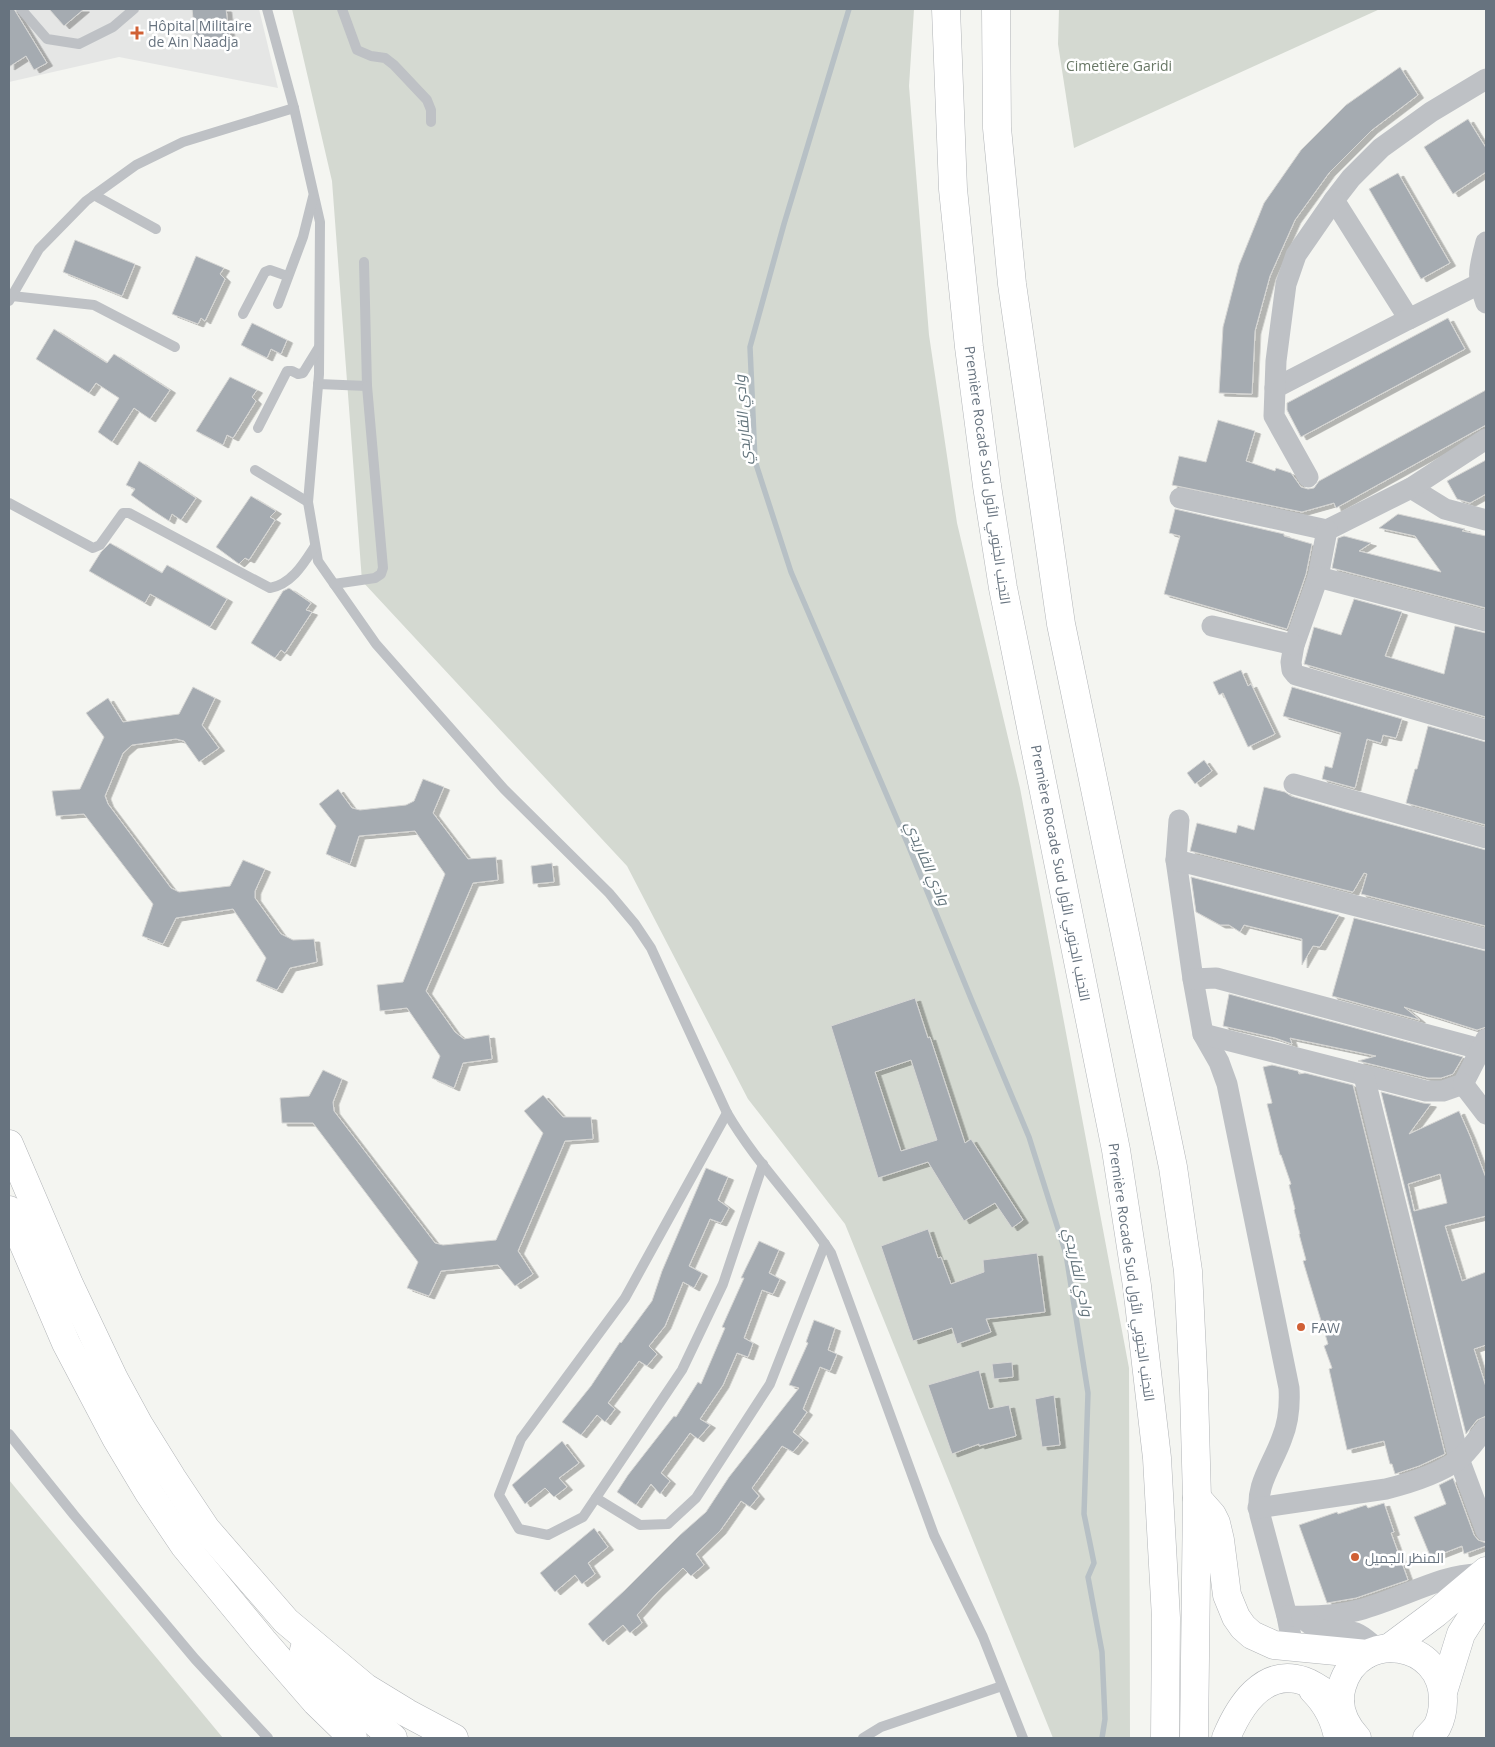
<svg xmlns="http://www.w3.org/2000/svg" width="1495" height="1747" viewBox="0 0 1495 1747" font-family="'Open Sans',Cairo,sans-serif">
	<defs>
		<filter id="shadow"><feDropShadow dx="5.5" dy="3" stdDeviation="0" flood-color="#0004"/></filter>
	</defs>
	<rect width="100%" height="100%" fill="#f4f5f1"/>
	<polygon fill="#e5e6e5" points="9,9 259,9 278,88 119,57 9,82"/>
	<g fill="#d4d9d1">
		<polygon points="292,9 914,9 909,86 929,335 957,523 1020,788 1129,1368 1130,1738 1053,1738 845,1224 748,1099 627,866 362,581 332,181"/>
		<polygon points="1059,9 1380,9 1074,148 1058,44"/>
		<polygon points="9,1480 223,1738 9,1738"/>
	</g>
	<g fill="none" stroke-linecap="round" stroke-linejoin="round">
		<polyline stroke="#b7c0c5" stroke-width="5.5" points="849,9 784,224 750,347 755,461 791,572 909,847 972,1001 1029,1137 1066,1254 1088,1393 1084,1514 1094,1563 1088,1577 1102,1652 1105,1719 1102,1738"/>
	</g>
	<g fill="#a5abb1" stroke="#d6d6d4" fill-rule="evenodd" filter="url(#shadow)">
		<polygon points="9,9 14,9 47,63 34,70 26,56 9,67"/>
		<polygon points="49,9 84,9 64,26"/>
		<polygon points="192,9 226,9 230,41 196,45"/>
		<polygon points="1400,67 1418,95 1372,130 1329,173 1295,220 1270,276 1255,331 1252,394 1219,393 1223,327 1239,265 1264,203 1301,150 1346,105"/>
		<polygon points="1468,119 1486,148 1486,172 1453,194 1424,147"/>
		<polygon points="1398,173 1450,263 1421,279 1369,189"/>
		<polygon points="75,240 135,264 122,296 63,272"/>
		<polygon points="196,256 224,268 220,274 225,279 205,321 201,318 198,324 172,314"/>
		<polygon points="1448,318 1465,349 1301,437 1287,410 1287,403"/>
		<polygon points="252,323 287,340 281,354 271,349 267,358 241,345"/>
		<polygon points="54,329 107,363 114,354 170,390 150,419 134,408 112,442 98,432 119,398 96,383 89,393 36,359"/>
		<polygon points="230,377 257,390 252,397 256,401 233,438 227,435 223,445 196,431"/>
		<polygon points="1486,390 1486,425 1336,508 1334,503 1302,512 1172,485 1179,456 1206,462 1218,420 1255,431 1246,461 1275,471 1276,468 1291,473 1301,487 1308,489 1314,488 1319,481"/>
		<polygon points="1486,460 1486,494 1470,503 1457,499 1447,481"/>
		<polygon points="139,461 196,498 181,520 172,514 169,521 152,510 131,495 135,489 126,485"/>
		<polygon points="251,496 276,511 270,517 275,520 249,560 245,558 239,564 216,547"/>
		<polygon points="1175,509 1284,534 1284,536 1312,544 1306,574 1287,629 1164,594 1180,536 1169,533"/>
		<polygon points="1398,514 1465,529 1462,531 1486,536 1486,608 1332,568 1338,538 1344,536 1371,543 1359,551 1441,572 1415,536 1379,528"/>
		<polygon points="110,543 162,573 167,565 227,599 210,627 150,594 145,603 89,571 101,552"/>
		<polygon points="289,588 311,603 306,610 312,612 285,653 281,650 275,658 251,643 283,591"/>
		<polygon points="1354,599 1402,612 1385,656 1444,674 1455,626 1486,633 1486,717 1304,664 1314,627 1341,635"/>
		<polygon points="1241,670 1248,686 1251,684 1275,734 1248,747 1223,693 1219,695 1213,682"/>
		<polygon points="193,687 215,698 202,725 219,748 199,762 184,741 176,739 132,745 123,753 105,796 108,804 171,888 179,892 230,886 243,860 265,869 255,891 255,898 281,934 293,940 314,939 317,962 290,968 277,990 256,981 266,958 233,909 176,918 163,944 142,936 153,904 84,814 56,816 52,791 80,789 104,737 86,713 108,698 123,722 179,714"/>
		<polygon points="1292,687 1402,719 1396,738 1383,735 1381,743 1367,739 1355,788 1322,779 1325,766 1332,768 1341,733 1283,716"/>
		<polygon points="1428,726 1486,742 1486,825 1406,803 1415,769 1417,769"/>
		<polygon points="1204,760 1212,771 1195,784 1187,773"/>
		<polygon points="423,779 444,787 433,813 468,859 496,857 498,880 473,883 426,991 455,1032 464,1039 489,1035 492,1059 463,1063 454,1088 432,1078 440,1056 407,1008 380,1011 377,985 403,982 445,874 415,831 359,836 350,864 326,854 336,826 319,804 338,789 352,808 360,810 406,805 414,801"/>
		<polygon points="1264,787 1285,792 1291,796 1349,813 1486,850 1486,926 1361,894 1367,874 1364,873 1353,892 1190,851 1197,823 1236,833 1238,825 1254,830"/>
		<polygon points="552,863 554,882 533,884 531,866"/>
		<polygon points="1191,877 1339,915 1320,947 1313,946 1302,965 1302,939 1244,925 1240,932 1229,925 1220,925 1196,912"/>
		<polygon points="1354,918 1486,951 1486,1027 1477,1030 1404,1007 1420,1020 1332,996"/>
		<polygon points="1229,994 1463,1057 1453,1074 1441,1078 1428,1078 1358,1061 1376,1056 1290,1038 1292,1044 1275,1038 1223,1026"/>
		<path d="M 915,998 L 928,1038 L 930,1037 L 965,1143 L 971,1139 L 1023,1220 L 1012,1228 L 995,1203 L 964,1221 L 928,1162 L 878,1178 L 831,1026 ZM 911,1060 L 937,1140 L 901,1151 L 875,1072 Z"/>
		<polygon points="1272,1065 1298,1071 1299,1074 1305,1073 1353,1085 1445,1454 1419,1466 1395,1474 1392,1464 1390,1464 1384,1441 1347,1450 1329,1369 1332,1368 1324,1346 1328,1344 1303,1261 1306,1260 1299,1234 1300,1234 1294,1210 1295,1209 1289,1185 1291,1184 1281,1155 1280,1155 1267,1104 1272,1103 1263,1067"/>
		<polygon points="323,1070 342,1079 333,1102 334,1111 435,1243 443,1245 496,1240 543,1133 524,1111 543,1095 563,1117 591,1117 593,1139 565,1141 518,1251 533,1274 515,1286 498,1265 441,1271 429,1296 407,1288 418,1262 313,1123 282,1123 280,1098 309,1096"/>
		<path d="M 1381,1092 L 1423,1103 L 1431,1104 L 1409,1134 L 1459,1111 L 1470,1136 L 1486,1178 L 1486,1216 L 1445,1226 L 1462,1281 L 1486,1272 L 1486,1345 L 1474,1349 L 1486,1387 L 1486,1416 L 1477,1420 L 1466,1434 ZM 1440,1174 L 1447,1203 L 1414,1211 L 1408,1184 Z"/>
		<polygon points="706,1168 728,1177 718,1200 729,1208 721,1223 710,1219 689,1266 702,1273 694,1288 683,1282 665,1326 649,1346 657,1354 647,1366 639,1361 608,1403 615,1409 605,1422 597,1415 581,1435 562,1422 591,1386 620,1342 621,1343 652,1301 662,1271"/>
		<polygon points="928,1229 938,1258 941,1257 951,1284 984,1272 983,1260 1037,1253 1045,1312 986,1319 991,1332 957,1344 952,1328 913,1341 881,1246"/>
		<polygon points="759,1241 779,1250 769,1273 780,1279 773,1294 762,1290 744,1338 753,1343 748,1357 737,1353 723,1385 700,1419 710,1425 698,1439 690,1433 661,1473 670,1481 660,1494 651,1484 636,1505 617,1492 628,1475 674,1416 676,1417 698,1382 701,1384 725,1328 722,1327 744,1278 741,1278"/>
		<polygon points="814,1320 835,1328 828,1350 837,1354 830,1371 820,1367 803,1409 807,1412 793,1432 803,1440 793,1452 782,1446 752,1488 759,1496 750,1507 741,1501 720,1531 696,1554 704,1565 691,1576 683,1568 657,1593 637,1615 642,1623 630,1633 623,1625 603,1642 588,1624 625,1590 680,1535 706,1512 729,1477 799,1388 789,1385 808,1343 806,1342"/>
		<polygon points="1012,1362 1013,1377 994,1379 992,1364"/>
		<polygon points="979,1370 989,1409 1009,1405 1016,1436 979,1446 979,1444 952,1454 928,1385"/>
		<polygon points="1054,1395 1060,1445 1042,1447 1035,1399"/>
		<polygon points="562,1441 579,1463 559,1478 567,1487 554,1497 545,1488 525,1504 512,1485"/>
		<polygon points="1453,1478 1474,1535 1478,1540 1486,1543 1486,1546 1464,1554 1462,1546 1431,1558 1414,1517 1446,1504 1439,1485"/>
		<polygon points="1384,1503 1394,1532 1391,1533 1408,1580 1356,1598 1327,1603 1299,1525 1337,1512 1338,1514 1366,1505 1368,1508"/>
		<polygon points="594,1528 608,1547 588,1563 595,1574 582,1584 575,1575 555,1592 540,1573"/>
	</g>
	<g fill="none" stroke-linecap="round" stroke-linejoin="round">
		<defs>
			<g id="secondary">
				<polyline points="1389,1648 1436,1613 1486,1571"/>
				<polyline points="1443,1692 1461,1634 1475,1612 1486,1601"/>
				<path d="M 1357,1738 C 1344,1724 1336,1706 1342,1686 C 1359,1628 1444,1640 1443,1701 C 1443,1709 1441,1719 1437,1727 C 1434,1731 1430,1735 1427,1738"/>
			</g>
			<g id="highway">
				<polyline points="946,9 953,189 969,347 987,486 1003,588 1116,1150 1137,1286 1157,1458 1166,1618 1165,1738"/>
				<polyline points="996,9 997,128 1012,284 1061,624 1173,1167 1188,1271 1194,1391 1197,1498 1194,1738"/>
				<polyline points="9,1144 69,1284 114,1379 139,1425 172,1478 206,1529 286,1621 366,1688 407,1713 454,1738"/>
				<polyline points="9,1210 66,1343 116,1438 149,1493 184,1545 263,1641 316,1702 353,1738"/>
				<polyline points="1197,1498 1212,1515 1216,1523 1220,1540 1227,1595 1236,1617 1243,1627 1252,1635 1274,1645 1367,1654"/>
				<polyline points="304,1650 327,1681 393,1738"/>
				<path d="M 1313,1690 C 1326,1703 1335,1720 1338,1738"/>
				<path d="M 1226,1738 C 1239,1707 1263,1667 1304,1681 C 1316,1685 1329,1696 1340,1703"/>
			</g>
		</defs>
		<use href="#secondary" stroke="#b1b5b9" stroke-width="29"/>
		<use href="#highway" stroke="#b1b4b7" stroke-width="29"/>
		<g stroke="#bec1c5" stroke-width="10">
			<polyline points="21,9 47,39 79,44 113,27 134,9"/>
			<polyline points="267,9 294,108"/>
			<polyline points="342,9 357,50 371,56 385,58 394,65 427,100 431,110 431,122"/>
			<polyline points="94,195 156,229"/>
			<polyline points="12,296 94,305 175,347"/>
			<path d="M 9,301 L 39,249 L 86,201 L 136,165 L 183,142 L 294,108 L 320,222 L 319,374 L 308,502 L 318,561 L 376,644 L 504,789 L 609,893 L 635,924 L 651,948 L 727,1113 C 756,1163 799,1205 831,1253 L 934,1535 L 983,1637 L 1023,1738"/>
			<polyline points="278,304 303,237 313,197"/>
			<polyline points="243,314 265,272 270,270 287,276"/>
			<polyline points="318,384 367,386 364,262"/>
			<polyline points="258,428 287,371 292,371 298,374 303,373 319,347"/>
			<polyline points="255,470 308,502"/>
			<path d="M 9,503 L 93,548 L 100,545 L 123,513 L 129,513 L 270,588 C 292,584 304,563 315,546"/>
			<polyline points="334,584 375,578 381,574 383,568 367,386"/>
			<polyline points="727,1113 625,1298 521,1439 499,1495 519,1529 548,1535 583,1517 682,1370 723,1284 763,1164"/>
			<polyline points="9,1434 74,1515 195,1659 268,1738"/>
			<polyline points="596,1498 640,1525 668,1524 696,1498 770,1384 825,1244"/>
			<polyline points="863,1738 881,1727 1002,1686"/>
		</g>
		<g stroke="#bec1c5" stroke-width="21">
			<path d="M 1486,242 C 1479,269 1476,276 1486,303"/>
			<polyline points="1479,284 1409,319 1334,200 1351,178 1381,148 1431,112 1486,79"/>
			<polyline points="1275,388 1409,319"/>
			<polyline points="1308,477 1274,416 1276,361 1286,284 1296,255 1334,200"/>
			<polyline points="1411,488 1445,509 1486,520"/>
			<polyline points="1180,498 1327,530 1411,488 1486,439"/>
			<polyline points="1327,530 1318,577 1294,645 1291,662 1292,670 1296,675 1486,730"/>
			<polyline points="1318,577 1486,621"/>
			<polyline points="1212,626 1294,645"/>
			<polyline points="1294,784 1486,838"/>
			<path d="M 1179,820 L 1176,860 L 1193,979 L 1203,1034 L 1219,1062 L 1227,1084 L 1289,1388 C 1290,1405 1289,1421 1282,1438 C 1273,1464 1254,1486 1260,1515 L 1287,1616 L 1293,1647"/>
			<polyline points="1176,860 1486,939"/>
			<polyline points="1193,979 1216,978 1480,1049"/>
			<polyline points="1203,1034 1426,1091 1443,1091 1463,1084 1486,1039"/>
			<polyline points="1364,1076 1459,1459 1486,1531"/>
			<polyline points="1463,1084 1486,1114"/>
			<path d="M 1258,1508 L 1386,1489 C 1410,1483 1437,1475 1458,1460 C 1469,1452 1477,1438 1486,1428"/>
			<path d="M 1287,1616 C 1310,1617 1337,1616 1359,1610 C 1388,1602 1415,1589 1443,1580 C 1456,1576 1470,1574 1484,1573"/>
			<path d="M 1302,1617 C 1322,1639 1334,1626 1356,1633 C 1364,1636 1371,1644 1378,1649"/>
		</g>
		<use href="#secondary" stroke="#fff" stroke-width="28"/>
		<use href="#highway" stroke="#fff" stroke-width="28"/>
	</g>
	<g fill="#d06035" stroke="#fff" stroke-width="2">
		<path d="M134.5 25.5h5v5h5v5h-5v5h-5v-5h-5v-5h5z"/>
		<circle cx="1301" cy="1327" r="5"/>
		<circle cx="1355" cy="1557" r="5"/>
	</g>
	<g text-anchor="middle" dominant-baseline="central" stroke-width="5" stroke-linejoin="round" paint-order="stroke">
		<g font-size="14" fill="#67737f" stroke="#fff" text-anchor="start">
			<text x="148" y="25">Hôpital Militaire<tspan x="148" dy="16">de Ain Naadja</tspan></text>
			<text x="1311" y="1327">FAW</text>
			<text x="1365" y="1557">المنظر الجميل</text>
		</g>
		<g font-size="14" fill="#687765" stroke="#fff">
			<text x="1119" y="65">Cimetière Garidi</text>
		</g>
		<g font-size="14" fill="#67737f" stroke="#fff">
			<text transform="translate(988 475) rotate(82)">Première Rocade Sud التجنب الجنوبي الأول</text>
			<text transform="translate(1061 873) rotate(79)">Première Rocade Sud التجنب الجنوبي الأول</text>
			<text transform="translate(1132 1272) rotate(82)">Première Rocade Sud التجنب الجنوبي الأول</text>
		</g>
		<g font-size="15" font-style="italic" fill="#63747c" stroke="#fff">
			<text transform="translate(742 420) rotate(-94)">وادي القاريدي</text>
			<text transform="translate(928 863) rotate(67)">وادي القاريدي</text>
			<text transform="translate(1079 1272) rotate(78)">وادي القاريدي</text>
		</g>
	</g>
	<rect width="1495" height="1747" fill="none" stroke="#67737f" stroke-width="20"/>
</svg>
